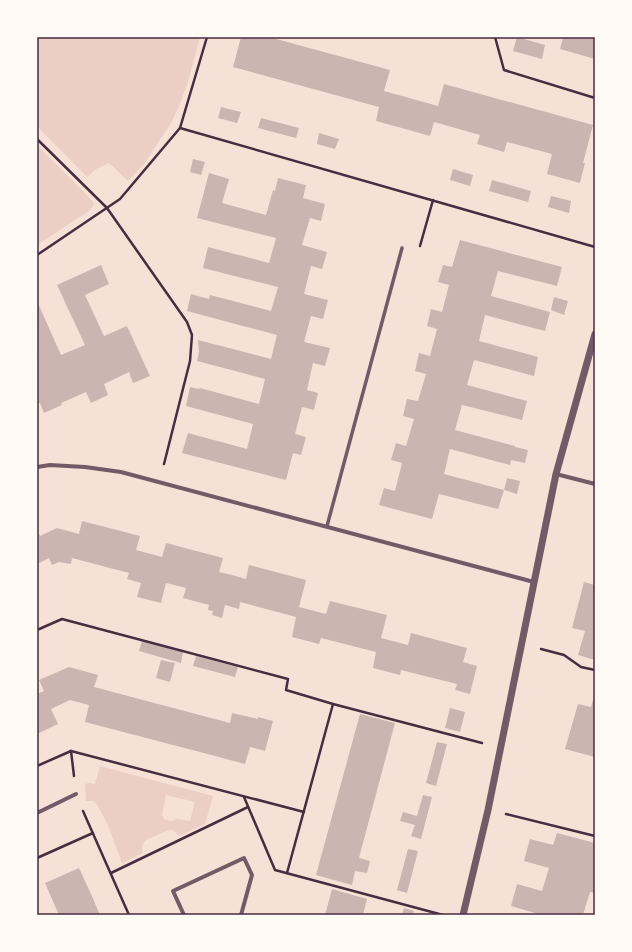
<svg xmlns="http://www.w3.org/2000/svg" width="632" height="952" viewBox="0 0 632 952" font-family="'Roboto Condensed',sans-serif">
	<rect width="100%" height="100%" fill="#f7e1d7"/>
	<g fill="#ebcfc5" fill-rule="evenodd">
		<polygon points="37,37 200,37 188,82 180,104 171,123 144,164 128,181 109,163 96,169 87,177 37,126"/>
		<polygon points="37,145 83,191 93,202 94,205 89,211 37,245"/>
		<path d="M 100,766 L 213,796 L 205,824 L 179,836 L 173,830 L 169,830 L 146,840 C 142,844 141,848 143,853 L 122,863 L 107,823 L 96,803 L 93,801 L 86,801 L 85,784 L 89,783 L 95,784 ZM 166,795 L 195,802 L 190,821 L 177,819 L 172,821 L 164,819 L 162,814 Z"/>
	</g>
	<g fill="#ccb4b1">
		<polygon points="241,37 269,37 390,70 384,91 438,106 444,84 593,125 583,163 585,163 580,183 547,174 552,154 507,142 504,152 477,144 480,135 434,122 430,136 398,127 376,121 379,107 233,67"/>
		<polygon points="517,37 545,45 542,59 513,51"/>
		<polygon points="563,37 595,37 595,59 560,49"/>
		<polygon points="221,107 241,112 237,123 218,118"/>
		<polygon points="261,118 299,128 296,138 258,128"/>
		<polygon points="319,133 339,139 335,149 317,144"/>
		<polygon points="193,159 205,162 201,175 190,172"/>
		<polygon points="453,169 473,175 470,186 450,180"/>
		<polygon points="209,173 229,179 222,203 266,215 273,190 275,191 278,178 306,185 303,198 325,204 321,221 310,218 302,245 327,252 322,269 311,266 304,294 328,300 323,319 311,316 304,342 330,348 325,366 313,363 307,390 318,393 314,410 302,407 295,434 306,437 301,455 293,453 286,480 182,453 188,433 247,449 253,424 186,406 190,387 199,389 200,388 259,404 265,379 197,361 199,352 198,340 271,359 277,335 187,311 191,294 209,299 210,295 271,311 278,287 203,268 208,247 269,263 276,238 197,218"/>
		<polygon points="492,180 531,191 528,202 489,191"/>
		<polygon points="551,196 571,201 569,213 548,207"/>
		<polygon points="460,240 562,267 557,286 498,271 491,296 550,312 545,331 485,315 479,341 538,357 534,376 474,360 467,385 527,401 522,420 462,405 455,430 515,446 515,447 528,450 525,463 511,460 510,465 450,449 444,474 504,490 507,478 520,481 517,494 504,490 498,509 439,494 432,519 379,505 384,488 395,491 402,463 391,460 396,443 406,446 414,419 403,416 407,399 418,401 426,374 415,371 419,353 430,356 437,329 427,326 431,309 442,312 449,285 438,282 443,265 452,267"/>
		<polygon points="101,265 109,284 85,295 104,336 127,326 150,376 133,383 129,372 104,384 108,395 91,403 86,392 61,403 62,405 44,413 40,403 37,404 37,357 39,356 37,351 37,301 61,355 85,345 57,285"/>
		<polygon points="554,297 568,301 564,315 551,310"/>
		<polygon points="82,521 140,536 136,550 162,557 166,543 223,558 219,572 232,575 246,579 249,565 306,580 299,607 326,614 330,601 387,615 381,638 408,645 411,633 467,648 463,662 477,666 470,694 455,690 457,684 401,670 400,675 373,668 376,652 321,638 319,644 292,637 296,617 240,602 239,609 225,605 222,618 212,615 213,611 208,610 209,605 183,598 186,588 166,583 161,603 137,597 141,583 127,579 129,573 72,558 71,564 59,562 52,565 49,558 37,564 37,531 40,536 57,528 79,534"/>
		<polygon points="584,582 595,585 595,660 578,655 585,631 572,628"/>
		<polygon points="142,641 183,652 181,663 139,651"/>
		<polygon points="196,656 238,667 235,677 193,666"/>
		<polygon points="161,660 175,663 170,682 156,678"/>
		<polygon points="69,667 98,675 94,687 230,723 232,713 258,719 258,717 273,721 265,751 250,747 245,764 219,757 85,722 89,705 70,700 51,709 58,724 37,734 37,694 44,691 39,680"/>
		<polygon points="595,693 595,757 565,749 578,704 591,707"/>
		<polygon points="450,708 465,712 460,732 445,728"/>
		<polygon points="360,714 395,723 359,858 370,861 367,873 355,871 352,885 316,875"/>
		<polygon points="437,742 447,744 436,786 426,783"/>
		<polygon points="423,795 432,797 421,839 411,836 415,825 400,821 403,812 417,816"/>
		<polygon points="557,833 595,843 595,893 590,892 583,915 534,915 535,913 511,906 517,884 542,891 549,868 524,861 530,839 553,845"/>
		<polygon points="408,849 418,851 407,893 397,890"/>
		<polygon points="79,868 91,894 100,915 59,915 45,883"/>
		<polygon points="332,889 367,899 363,915 325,915"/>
		<polygon points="404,908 414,911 413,915 402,915"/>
	</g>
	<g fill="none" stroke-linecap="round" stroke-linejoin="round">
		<g stroke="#4a2c40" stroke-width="2.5">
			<polyline points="495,37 504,70 595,98"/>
			<polyline points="180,128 595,247"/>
			<polyline points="37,139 107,208 187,322 192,335 190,361 164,464"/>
			<polyline points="420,246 433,200"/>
			<polyline points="37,255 120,199 180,128 207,37"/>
			<polyline points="37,630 62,619 288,679 286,690 333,704 482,743"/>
			<polyline points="541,649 564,655 581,667 595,670"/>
			<polyline points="71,751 74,776"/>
			<polyline points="37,766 71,751 304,812"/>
			<polyline points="244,797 275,870 443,915"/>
			<polyline points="83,811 129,915"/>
			<polyline points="506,814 595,836"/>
			<polyline points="37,858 93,833"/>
			<polyline points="111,873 248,807"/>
			<polyline points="287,873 333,704"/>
		</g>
		<polyline stroke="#755966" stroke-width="3.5" points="327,526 402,248"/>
		<g stroke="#755966" stroke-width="4">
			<polyline points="37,467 50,465 85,467 121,472 534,582"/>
			<polyline points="556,474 595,484"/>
			<polyline points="37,813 76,794"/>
			<polyline points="184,915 173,891 244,858 252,875 241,915"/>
		</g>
		<polyline stroke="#755966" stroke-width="7" points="463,915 488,810 556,474 595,334"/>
	</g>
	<rect width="632" height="952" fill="none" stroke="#fffaf5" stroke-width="76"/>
	<rect x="38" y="38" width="556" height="876" fill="none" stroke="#4a2c40" stroke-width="1.5"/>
</svg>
